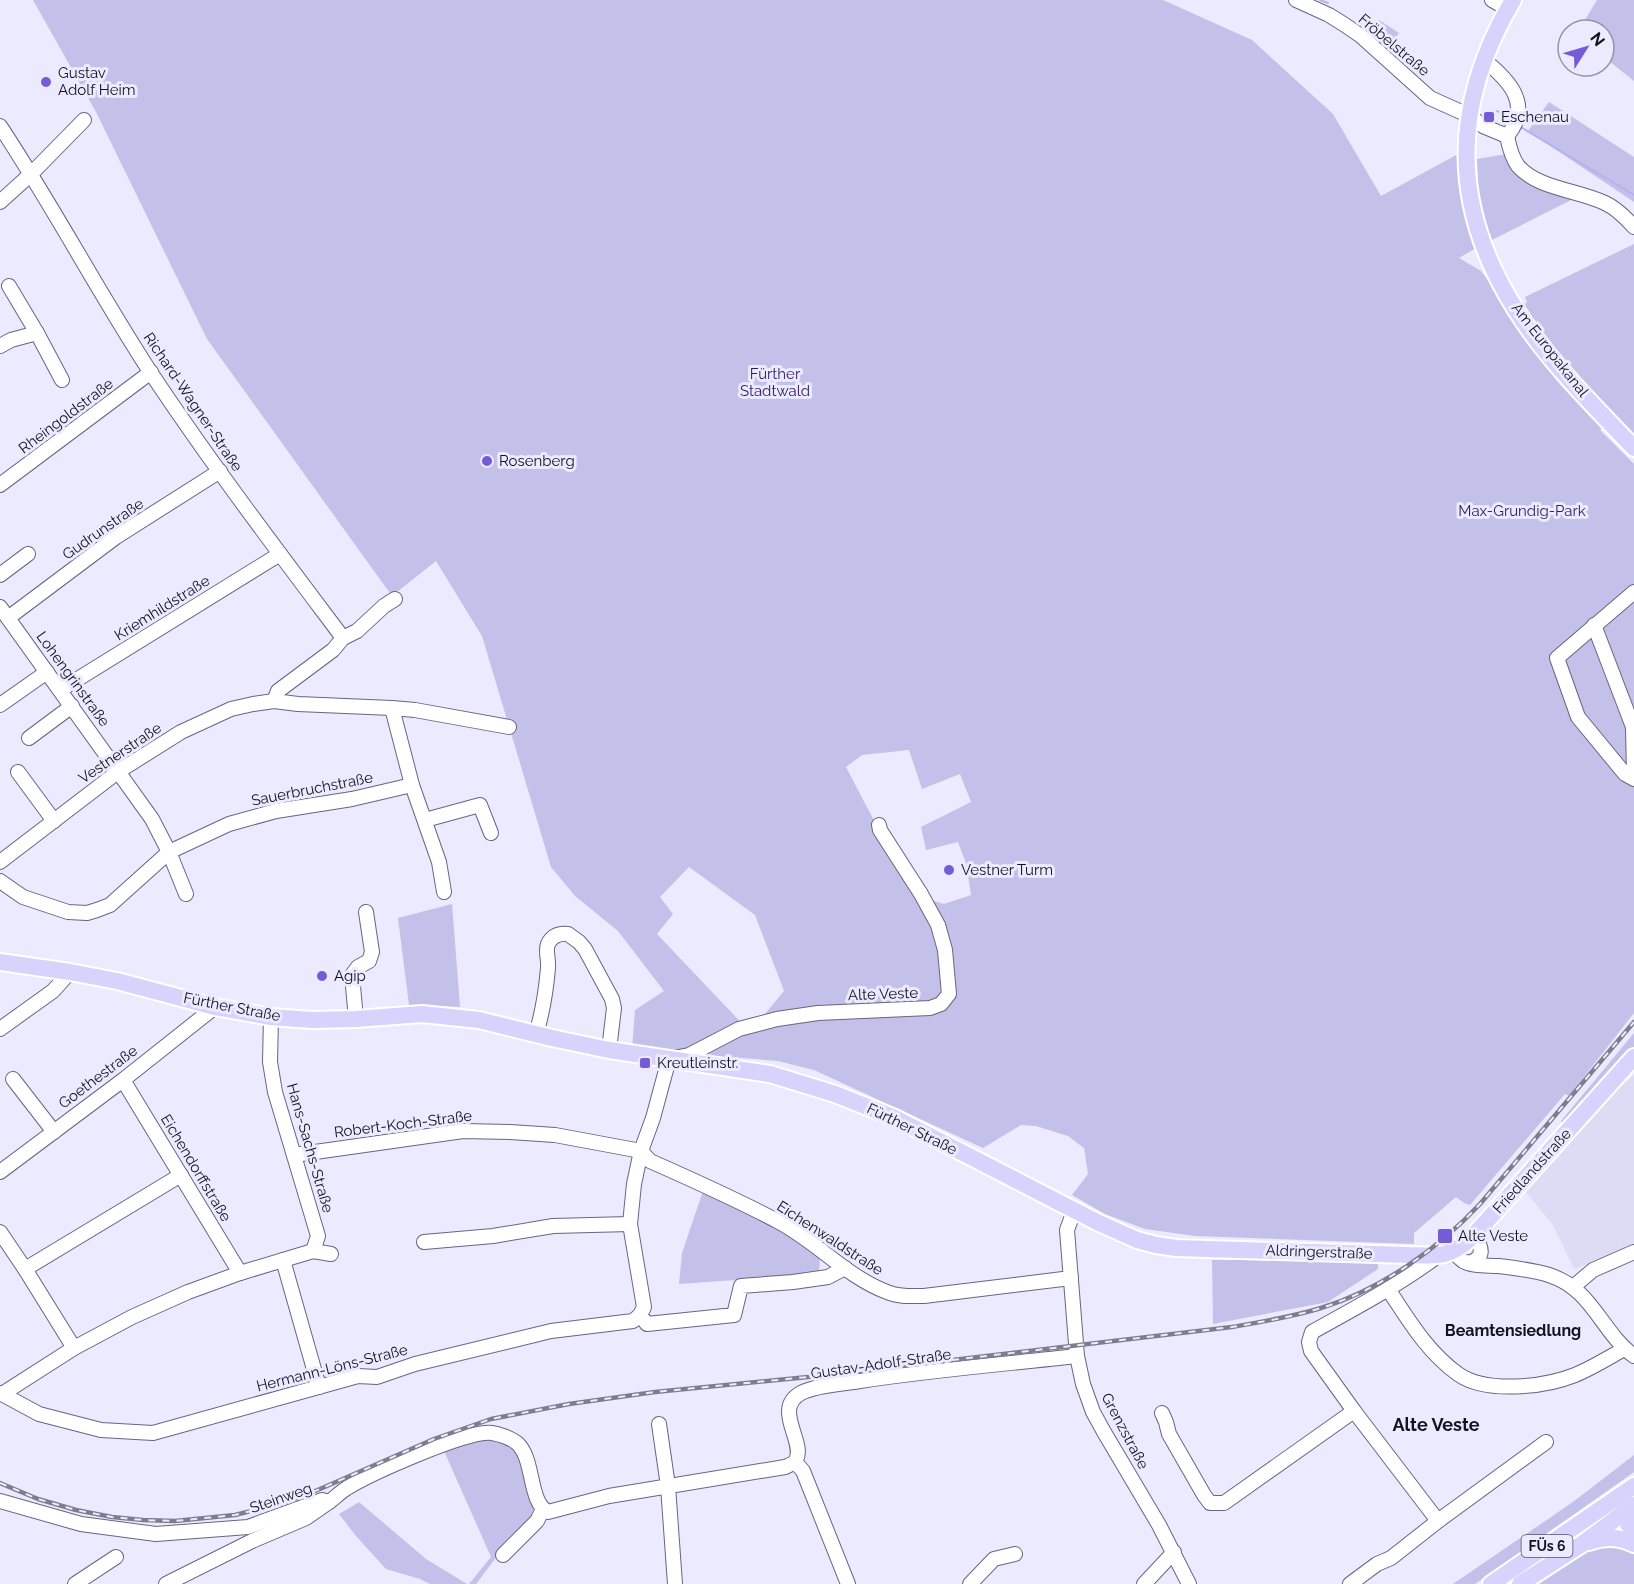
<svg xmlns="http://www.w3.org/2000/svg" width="1634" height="1584" viewBox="0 0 1634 1584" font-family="Raleway,sans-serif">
	<rect width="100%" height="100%" fill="#ebeaff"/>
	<polygon fill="#dedcf5" points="1634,1075 1634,1247 1574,1269 1553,1225 1525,1191 1606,1099"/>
	<g fill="#c3c0e9" fill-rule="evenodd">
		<path d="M 33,0 L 1163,0 L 1252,40 L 1333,114 L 1381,196 L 1458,154 L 1465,204 L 1476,248 L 1459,258 L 1481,271 L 1566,385 L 1603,428 L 1600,430 L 1634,464 L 1634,1013 L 1569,1096 L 1565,1094 L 1470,1205 L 1464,1203 L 1456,1197 L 1414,1233 L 1414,1244 L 1195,1236 L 1145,1229 L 1105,1214 L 1072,1195 L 1088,1174 L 1084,1148 L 1068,1136 L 1036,1126 L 1021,1125 L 983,1148 L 814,1070 L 778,1061 L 632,1049 L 635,1010 L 664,991 L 618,931 L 575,896 L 551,867 L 482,636 L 436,561 L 392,596 L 207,339 L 96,112 ZM 909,750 L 922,789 L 960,774 L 971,802 L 921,827 L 926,850 L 958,842 L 966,863 L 971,895 L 944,904 L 913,895 L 846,767 L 862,755 ZM 689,867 L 755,915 L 784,991 L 750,1032 L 657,934 L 673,914 L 660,897 Z"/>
		<polygon points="1597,0 1634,0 1634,81 1604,57 1604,30 1579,30"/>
		<polygon points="1379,20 1399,33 1387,52 1367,34"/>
		<polygon points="1549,102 1634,157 1634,202 1528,131"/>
		<polygon points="1507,154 1531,182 1579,196 1488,242 1479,201 1477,159"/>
		<path d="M 1634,244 L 1634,436 C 1595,394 1554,354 1523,306 L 1527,302 L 1525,297 Z"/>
		<polygon points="452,904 460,1007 409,1005 398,918"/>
		<polygon points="1634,1033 1634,1051 1566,1125 1561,1121"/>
		<polygon points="703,1191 750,1211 820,1254 819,1274 679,1284 682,1253"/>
		<polygon points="1212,1260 1378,1260 1378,1269 1328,1302 1213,1324"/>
		<polygon points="491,1438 513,1445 522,1458 535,1504 529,1522 501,1551 476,1584 469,1584 491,1557 444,1451 462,1444"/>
		<polygon points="1634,1455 1634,1472 1475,1584 1453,1584 1573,1502"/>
		<polygon points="359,1502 426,1559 467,1584 430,1584 420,1579 386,1569 356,1536 339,1514"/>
		<polygon points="1613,1544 1634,1549 1634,1584 1539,1584 1591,1548"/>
	</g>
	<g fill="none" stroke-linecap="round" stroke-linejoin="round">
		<g stroke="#b7b1f2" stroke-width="2">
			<polyline points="1320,0 1328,3"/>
			<polyline points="1497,111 1506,114 1510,121"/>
			<polyline points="1519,126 1634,195"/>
		</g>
		<defs>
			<g id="minor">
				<polyline points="1296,0 1329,15 1345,25 1361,36 1430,98 1470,116 1483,126 1507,136"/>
				<polyline points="1492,0 1508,9"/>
				<path d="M 1484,60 C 1509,80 1533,105 1507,136"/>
				<path d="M 0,126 C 53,206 97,290 149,370 C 210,462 277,550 343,638"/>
				<path d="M 1507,136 C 1509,146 1512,158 1518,166 C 1538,189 1578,190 1605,203 C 1616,208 1626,218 1634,227"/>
				<polyline points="0,202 31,174 84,120"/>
				<polyline points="9,286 37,333 62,380"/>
				<polyline points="0,346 11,340 37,333"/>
				<polyline points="0,485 151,372"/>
				<polyline points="0,575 28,554"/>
				<polyline points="1634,592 1557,658 1578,717 1625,774 1634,779"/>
				<polyline points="0,607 152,819 169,852 186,894"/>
				<polyline points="8,618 116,537 220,471"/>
				<polyline points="1594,625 1633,727 1634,774"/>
				<polyline points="60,690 280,554"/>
				<polyline points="274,701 278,691 333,650 343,638 357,631 384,606 395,599"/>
				<polyline points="0,705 47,672"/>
				<polyline points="392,708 412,785 439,862 444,892"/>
				<polyline points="29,738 72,706"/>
				<polyline points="18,772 54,821"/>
				<polyline points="425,820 480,805 491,833"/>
				<polyline points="0,862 119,771 181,732 231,709 253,704 274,701 298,704 392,708 415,710 509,727"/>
				<polyline points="0,881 23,897 68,912 87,913 97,910 110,905 169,852 229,824 276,811 352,799 412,785"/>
				<polyline points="271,1017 270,1062 275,1092 318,1236 313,1251"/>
				<polyline points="356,1019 352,975 358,967 369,961 372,952 366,912"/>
				<polyline points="0,1029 53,991 70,972"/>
				<path d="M 536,1034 C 543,1011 546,992 548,968 C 549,960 545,951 548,944 C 552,936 559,933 568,934 L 579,942 L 585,949 L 612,999 L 614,1008 L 609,1050"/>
				<polyline points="13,1079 54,1132"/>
				<polyline points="123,1080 240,1273"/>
				<path d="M 294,1155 L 463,1131 L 510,1132 L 555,1135 L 641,1151 L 650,1161 C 693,1180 738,1200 779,1222 C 817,1242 847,1277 887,1292 C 898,1297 912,1296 924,1296 L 1071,1278"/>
				<polyline points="0,1172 123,1080 215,1007"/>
				<polyline points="1074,1211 1067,1230 1077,1356 1083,1384 1093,1412 1104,1432 1159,1525 1189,1584"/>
				<polyline points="0,1232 25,1269 74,1348"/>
				<polyline points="424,1242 493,1236 553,1226 630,1224"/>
				<path d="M 1453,1251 C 1456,1255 1459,1258 1463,1261 C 1474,1267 1487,1265 1499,1266 C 1516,1268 1533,1270 1549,1275 C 1593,1289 1601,1332 1634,1356"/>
				<polyline points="283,1260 319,1387"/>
				<path d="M 1468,1263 C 1486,1258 1482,1247 1474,1235"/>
				<polyline points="845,1268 828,1277 793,1282 741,1286 734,1315 647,1324 640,1315 644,1307 630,1224 634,1184 641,1151 653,1118 669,1059 689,1055 739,1029 777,1019 818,1013 930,1008 941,1004 949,994 945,950 938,925 921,894 880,830 879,825"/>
				<polyline points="25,1269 181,1175"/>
				<polyline points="1573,1287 1593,1270 1634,1252"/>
				<path d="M 1388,1289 C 1408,1319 1427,1352 1458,1374 C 1486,1394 1545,1387 1575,1375 C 1592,1368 1608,1358 1624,1349"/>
				<polyline points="0,1393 39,1414 101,1430 153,1433 358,1376 377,1377 415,1364 551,1331 633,1321 640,1315"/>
				<polyline points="2,1394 74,1348 132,1317 188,1292 240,1273 313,1251 331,1254"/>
				<polyline points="1162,1413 1166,1422 1169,1434 1204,1495 1210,1503 1224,1503 1354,1411"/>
				<polyline points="659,1424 668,1486 675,1584"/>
				<polyline points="795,1462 803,1471 848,1584"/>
				<path d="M 0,1501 L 81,1524 L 156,1534 L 248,1527 L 322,1500 L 329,1502 C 335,1498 340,1492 347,1488 C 370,1474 467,1430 492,1433 C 499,1434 511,1438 517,1443 C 535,1459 528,1502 548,1512 L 609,1496 L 785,1467 C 789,1465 794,1464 796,1460 C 806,1442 772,1409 801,1393 C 816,1385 843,1384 860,1381 C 932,1370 1005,1364 1077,1356"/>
				<path d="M 1438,1521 L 1354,1411 L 1311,1351 L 1309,1342 L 1312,1332 C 1355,1308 1399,1285 1439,1255"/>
				<polyline points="503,1555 537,1521 543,1509"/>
				<polyline points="75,1584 116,1557"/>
				<polyline points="166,1584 252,1541 306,1518 329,1502"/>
				<polyline points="970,1584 994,1559 1015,1554"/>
				<polyline points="1144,1584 1174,1552"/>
				<polyline points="1350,1584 1377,1564 1391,1558 1438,1521 1546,1442"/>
			</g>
			<g id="major">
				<path d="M 1513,0 C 1451,105 1450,206 1516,310 C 1548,361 1593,405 1634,448"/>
				<path d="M 0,962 L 70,972 L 117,981 L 215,1007 L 271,1017 L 312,1020 L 356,1019 L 422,1014 L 479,1020 L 552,1038 L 609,1050 L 770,1074 L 835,1094 L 895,1118 L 1097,1222 L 1137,1240 L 1156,1245 L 1176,1248 L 1409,1255 C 1419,1255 1429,1256 1438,1255 C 1458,1253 1472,1237 1484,1224 L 1634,1057"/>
				<polyline points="1627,1510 1628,1524 1634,1533"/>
				<path d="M 1589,1542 C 1604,1536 1620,1537 1634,1544"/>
				<polyline points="1491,1584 1634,1486"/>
				<polyline points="1520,1584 1582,1544 1634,1505"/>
			</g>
		</defs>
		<use href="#minor" stroke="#676582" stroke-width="16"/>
		<use href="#major" stroke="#fff" stroke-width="20"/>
		<use href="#minor" stroke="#fff" stroke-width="14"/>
		<use href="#major" stroke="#d7d3fc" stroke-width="16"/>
		<defs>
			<path id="rail" d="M 0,1483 L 38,1499 L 76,1510 L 112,1517 L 143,1520 L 175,1521 L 235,1515 L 287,1502 L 320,1489 L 434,1439 L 491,1419 L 569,1404 L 655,1392 L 808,1377 L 1232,1327 C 1261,1322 1292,1317 1321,1308 C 1380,1290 1438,1249 1480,1204 L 1634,1022"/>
		</defs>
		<use href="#rail" stroke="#7e7d8d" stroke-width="4.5"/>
		<use href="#rail" stroke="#ebeaff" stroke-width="2" stroke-dasharray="7" stroke-linecap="butt"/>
	</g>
	<g fill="#755cd6" stroke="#ebeaff" stroke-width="2">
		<circle cx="46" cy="82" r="6"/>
		<rect x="1483" y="111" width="12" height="12" rx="3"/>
		<circle cx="487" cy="461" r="6"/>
		<circle cx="949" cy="870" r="6"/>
		<circle cx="322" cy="976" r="6"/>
		<rect x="639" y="1057" width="12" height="12" rx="3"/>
		<rect x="1437" y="1228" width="16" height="16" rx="3"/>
	</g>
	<g text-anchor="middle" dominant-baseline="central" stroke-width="6" stroke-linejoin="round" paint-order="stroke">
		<rect fill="#ebeaff" stroke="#545361" stroke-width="1.5" x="1521.5" y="1535" width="51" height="22" rx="4.5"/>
		<g font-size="14" font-weight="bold" fill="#13121d">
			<text x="1547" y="1546">FÜs 6</text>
		</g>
		<g font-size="15" fill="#13121d" stroke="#ebeaff">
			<text transform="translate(1394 45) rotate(40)">Fröbelstraße</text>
			<text transform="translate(1550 350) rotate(52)">Am Europakanal</text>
			<text transform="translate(193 402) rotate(56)">Richard-Wagner-Straße</text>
			<text transform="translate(66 416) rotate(-37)">Rheingoldstraße</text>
			<text transform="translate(103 529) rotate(-35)">Gudrunstraße</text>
			<text transform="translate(162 608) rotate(-32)">Kriemhildstraße</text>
			<text transform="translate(73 679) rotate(54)">Lohengrinstraße</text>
			<text transform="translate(120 753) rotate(-34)">Vestnerstraße</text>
			<text transform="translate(312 789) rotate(-11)">Sauerbruchstraße</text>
			<text transform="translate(883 994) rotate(-2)">Alte Veste</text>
			<text transform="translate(232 1007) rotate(11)">Fürther Straße</text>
			<text transform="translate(98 1077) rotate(-37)">Goethestraße</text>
			<text transform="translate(403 1124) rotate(-7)">Robert-Koch-Straße</text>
			<text transform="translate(912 1129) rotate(26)">Fürther Straße</text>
			<text transform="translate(310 1148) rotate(74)">Hans-Sachs-Straße</text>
			<text transform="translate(196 1168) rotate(59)">Eichendorffstraße</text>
			<text transform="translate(1532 1171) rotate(-48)">Friedlandstraße</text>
			<text transform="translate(830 1238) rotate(33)">Eichenwaldstraße</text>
			<text transform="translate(1319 1252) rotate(2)">Aldringerstraße</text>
			<text transform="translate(881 1364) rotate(-8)">Gustav-Adolf-Straße</text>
			<text transform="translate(332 1368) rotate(-14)">Hermann-Löns-Straße</text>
			<text transform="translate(1125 1431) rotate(62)">Grenzstraße</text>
			<text transform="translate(281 1498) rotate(-19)">Steinweg</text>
		</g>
		<g font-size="15" fill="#13121d" stroke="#ebeaff" text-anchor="start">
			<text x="58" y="73">Gustav<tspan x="58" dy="17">Adolf Heim</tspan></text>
			<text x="1501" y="117">Eschenau</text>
			<text x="499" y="461">Rosenberg</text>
			<text x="961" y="870">Vestner Turm</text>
			<text x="334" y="976">Agip</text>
			<text x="657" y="1063">Kreutleinstr.</text>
			<text x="1458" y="1236">Alte Veste</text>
		</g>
		<g font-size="15" fill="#301d67" stroke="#ebeaff">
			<text x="775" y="374">Fürther<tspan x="775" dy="17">Stadtwald</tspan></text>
			<text x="1522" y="511">Max-Grundig-Park</text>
		</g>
		<g font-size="16" font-weight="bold" fill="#13121d" stroke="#ebeaff">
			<text x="1513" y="1330">Beamtensiedlung</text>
		</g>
		<g font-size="18" font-weight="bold" fill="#13121d" stroke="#ebeaff">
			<text x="1436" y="1424">Alte Veste</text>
		</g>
	</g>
	<g transform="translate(1586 48) rotate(53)"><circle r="28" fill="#ebeaff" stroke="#9594a5" stroke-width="1.5"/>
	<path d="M0-4.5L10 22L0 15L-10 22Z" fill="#755cd6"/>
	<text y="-9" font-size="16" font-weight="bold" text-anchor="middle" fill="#13121d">N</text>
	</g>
</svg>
